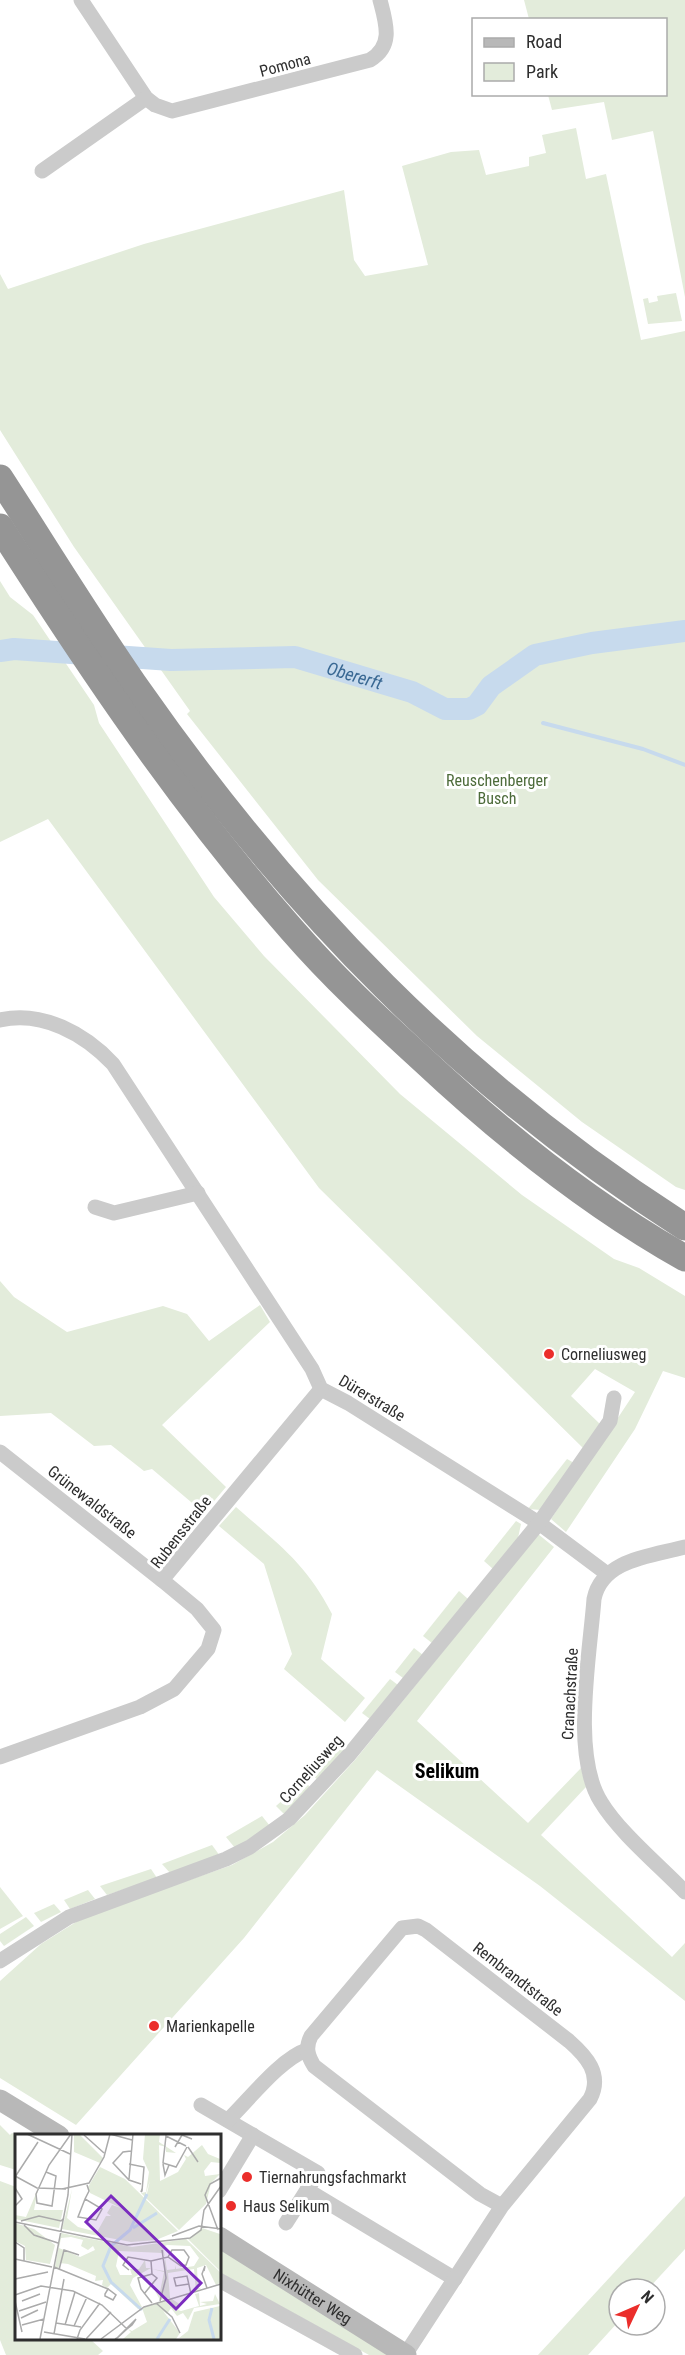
<svg xmlns="http://www.w3.org/2000/svg" width="685" height="2355" viewBox="0 0 685 2355" font-family="'Roboto Condensed',sans-serif">
	<rect width="100%" height="100%" fill="#fff"/>
	<g fill="#e3ecdb">
		<polygon points="524,0 685,0 685,297 653,131 612,140 604,102 552,110 548,95 666,94 666,20 529,19"/>
		<polygon points="576,128 586,179 606,174 641,340 685,331 685,1190 676,1187 582,1122 477,1036 318,880 187,714 190,711 74,547 0,430 0,274 8,289 144,244 344,190 354,260 365,276 428,265 402,166 451,152 479,150 486,175 529,166 529,157 546,153 542,135"/>
		<polygon points="676,293 682,321 648,324 643,299 648,298 649,303 658,301 657,296"/>
		<polygon points="0,581 10,597 33,615 94,705 99,723 214,897 264,956 400,1094 522,1195 614,1259 639,1268 685,1296 685,1378 663,1371 635,1429 566,1532 551,1519 635,1392 595,1369 571,1396 600,1424 583,1448 319,1188 48,819 0,842"/>
		<polygon points="0,1281 14,1297 67,1332 163,1306 187,1314 209,1341 260,1305 270,1322 162,1425 226,1487 204,1513 152,1469 144,1471 111,1445 94,1446 51,1413 0,1416"/>
		<polygon points="567,1459 576,1464 541,1510 528,1509"/>
		<path d="M 236,1507 C 278,1544 306,1563 332,1614 L 321,1659 L 365,1698 L 345,1722 L 284,1669 L 292,1654 L 264,1564 L 219,1526 Z"/>
		<polygon points="516,1521 521,1524 518,1538 493,1569 484,1561"/>
		<polygon points="538,1534 554,1547 417,1721 528,1823 581,1768 586,1787 541,1835 672,1957 685,1943 685,2001 540,1886 377,1770 244,1938 76,2125 0,2078 0,1981 41,1944 84,1917 232,1865 273,1842 305,1815 355,1760"/>
		<polygon points="459,1591 468,1599 432,1643 423,1636"/>
		<polygon points="414,1648 423,1655 403,1678 395,1672"/>
		<polygon points="390,1679 398,1685 370,1719 362,1713"/>
		<polygon points="339,1738 349,1746 319,1781 310,1773"/>
		<polygon points="304,1781 312,1789 285,1815 276,1806"/>
		<polygon points="262,1816 270,1826 235,1848 226,1837"/>
		<polygon points="212,1845 220,1856 171,1874 162,1864"/>
		<polygon points="151,1869 157,1878 107,1895 100,1886"/>
		<polygon points="0,1887 23,1916 0,1929"/>
		<polygon points="88,1890 95,1899 70,1909 64,1900"/>
		<polygon points="54,1904 61,1912 41,1922 34,1913"/>
		<polygon points="26,1917 34,1926 4,1946 0,1941 0,1934"/>
		<polygon points="0,2125 10,2135 12,2133 20,2136 16,2136 16,2170 0,2165"/>
		<polygon points="0,2181 16,2187 16,2338 90,2339 103,2351 98,2355 6,2355 0,2340"/>
		<polygon points="685,2196 685,2249 648,2289 619,2289 619,2321 588,2355 538,2355"/>
		<polygon points="219,2246 388,2355 369,2355 219,2272"/>
	</g>
	<g fill="none" stroke-linecap="round" stroke-linejoin="round">
		<polyline stroke="#c7daed" stroke-width="4" points="543,723 643,749 685,765"/>
		<path stroke="#c7daed" stroke-width="22" id="s1" d="M 0,651 L 14,649 L 171,660 L 295,657 L 412,692 L 445,709 L 469,709 L 477,705 L 491,686 L 535,655 L 592,643 L 685,631"/>
		<g stroke="#cbcbcb" stroke-width="15">
			<path d="M 81,0 L 146,98 L 155,105 L 172,111 L 370,60 C 394,46 386,23 380,0"/>
			<polyline points="42,171 146,98"/>
			<path d="M 0,1020 C 42,1010 85,1034 113,1064 L 312,1369 L 321,1389 L 348,1403 L 539,1523 L 606,1573"/>
			<polyline points="95,1207 114,1213 198,1193"/>
			<polyline points="0,1452 162,1580"/>
			<path d="M 685,1547 C 652,1556 602,1559 594,1599 C 590,1654 571,1755 601,1802 C 619,1832 660,1866 685,1892"/>
			<polyline points="0,1757 140,1707 174,1689 208,1649 214,1630 197,1609 162,1580 321,1389"/>
			<polyline points="0,1961 69,1917 226,1859 250,1847 289,1819 349,1755 539,1523 610,1421 614,1398"/>
			<polyline points="201,2105 318,2173 307,2190"/>
			<path d="M 228,2120 C 248,2101 281,2058 307,2050"/>
			<polyline points="219,2191 253,2135"/>
			<polyline points="286,2223 307,2190 455,2279"/>
			<polyline points="219,2280 355,2355"/>
			<path d="M 405,2355 L 502,2206 L 590,2099 C 603,2074 586,2056 569,2041 L 426,1930 L 418,1926 L 402,1928 L 311,2036 C 305,2048 308,2056 314,2066 L 480,2194 L 502,2206"/>
		</g>
		<g stroke="#b8b8b8" stroke-width="21">
			<polyline points="0,2100 59,2136"/>
			<path id="s2" d="M 219,2237 L 406,2355"/>
		</g>
		<g stroke="#959595" stroke-width="27">
			<path d="M 0,478 C 46,549 90,621 138,690 C 289,906 462,1085 685,1227"/>
			<path d="M 0,527 C 90,668 182,805 292,930 C 332,976 377,1018 422,1059 C 502,1134 589,1204 685,1258"/>
		</g>
	</g>
	<g fill="#eb2e2b" stroke="#fff" stroke-width="2">
		<circle cx="549" cy="1354" r="6"/>
		<circle cx="154" cy="2026" r="6"/>
		<circle cx="247" cy="2177" r="6"/>
		<circle cx="231" cy="2206" r="6"/>
	</g>
	<g text-anchor="middle" dominant-baseline="central" stroke-width="6" stroke-linejoin="round" paint-order="stroke">
		<g font-size="16" fill="#2e2e2e" stroke="#fff">
			<text transform="translate(285 65) rotate(-15)">Pomona</text>
			<text transform="translate(372 1398) rotate(31)">Dürerstraße</text>
			<text transform="translate(92 1502) rotate(38)">Grünewaldstraße</text>
			<text transform="translate(181 1532) rotate(-52)">Rubensstraße</text>
			<text transform="translate(570 1694) rotate(-87)">Cranachstraße</text>
			<text transform="translate(311 1769) rotate(-48)">Corneliusweg</text>
			<text transform="translate(518 1979) rotate(38)">Rembrandtstraße</text>
			<text stroke="none"><textPath href="#s2" startOffset="111">Nixhütter Weg</textPath></text>
		</g>
		<g font-size="16" fill="#4d6b3a" stroke="#fff">
			<text x="497" y="780">Reuschenberger<tspan x="497" dy="18">Busch</tspan></text>
		</g>
		<g font-size="16" fill="#2e2e2e" stroke="#fff" text-anchor="start">
			<text x="561" y="1354">Corneliusweg</text>
			<text x="166" y="2026">Marienkapelle</text>
			<text x="259" y="2177">Tiernahrungsfachmarkt</text>
			<text x="243" y="2206">Haus Selikum</text>
		</g>
		<g font-size="18" font-style="italic" fill="#396893" stroke="#fff">
			<text stroke="none"><textPath href="#s1" startOffset="358">Obererft</textPath></text>
		</g>
		<g font-size="20" font-weight="bold" fill="#000" stroke="#fff">
			<text x="447" y="1771">Selikum</text>
		</g>
	</g>
	<g transform="translate(15 2134)">
		<rect width="206" height="206" fill="#fff"/>
		<path d="M 59,0 L 64,0 L 88,24 L 85,29 L 59,18 ZM 130,0 L 145,0 L 144,8 L 161,19 L 151,18 L 151,13 L 144,11 L 145,47 L 163,38 L 171,25 L 169,21 L 173,23 L 187,11 L 193,20 L 205,25 L 205,29 L 196,28 L 189,37 L 190,42 L 205,40 L 196,49 L 191,70 L 164,96 L 131,64 L 135,46 L 130,63 L 126,59 L 131,58 L 134,38 L 128,25 ZM 85,33 L 110,45 L 163,97 L 141,106 L 116,108 L 47,95 L 57,55 L 52,84 L 63,93 L 82,98 L 91,82 L 96,82 L 92,79 L 97,71 L 106,74 L 75,59 L 73,53 ZM 23,55 L 19,76 L 48,76 L 44,94 L 0,85 L 0,81 L 11,83 ZM 0,89 L 19,95 L 40,111 L 35,130 L 11,126 L 10,112 L 0,107 ZM 187,94 L 205,100 L 205,137 L 173,105 ZM 46,99 L 117,113 L 171,105 L 205,138 L 205,149 L 201,151 L 191,131 L 182,134 L 183,154 L 186,154 L 181,157 L 179,135 L 153,139 L 155,164 L 145,166 L 140,157 L 145,158 L 149,138 L 137,135 L 149,137 L 150,124 L 152,136 L 160,135 L 160,131 L 161,135 L 179,132 L 184,124 L 175,112 L 152,111 L 148,113 L 150,123 L 148,119 L 104,117 L 101,132 L 105,141 L 117,141 L 115,135 L 124,135 L 130,126 L 131,134 L 136,134 L 118,144 L 115,151 L 127,173 L 123,175 L 96,150 L 92,154 L 87,151 L 88,146 L 80,147 L 81,142 L 53,130 L 45,129 L 43,135 L 40,133 ZM 56,103 L 68,106 L 66,112 L 73,116 L 78,112 L 80,116 L 65,123 L 44,114 L 46,104 ZM 184,159 L 185,172 L 192,170 L 185,168 L 198,167 L 200,160 L 205,170 L 179,174 L 173,186 L 168,179 L 162,182 L 156,174 L 152,180 L 148,177 L 165,199 L 161,205 L 108,205 L 116,198 L 113,195 L 117,197 L 132,188 L 127,174 L 157,165 L 166,171 L 163,176 L 166,177 L 184,172 L 180,160 ZM 205,172 L 205,205 L 164,204 L 173,197 L 179,178 Z" fill="#e3ecdb" fill-rule="evenodd"/>
		<path fill="none" stroke="#c7daed" stroke-width="3" d="M 118,94 L 142,79M 197,174 L 194,186 L 199,205M 127,176 L 96,148 L 88,132 L 96,112 L 115,96 L 132,60M 142,205 L 155,185"/>
		<path fill="none" stroke="#ababab" stroke-width="1.5" d="M 12,0 L 55,20M 95,0 L 117,6M 69,1 L 89,19M 171,12 L 151,2 L 148,29 L 161,33 L 172,13M 160,13 L 167,1 L 177,5M 173,13 L 183,28M 116,17 L 108,18 L 98,29 L 114,46 L 126,50M 114,30 L 129,33 L 127,57 L 126,58 L 127,55M 148,30 L 150,41 L 154,31M 31,38 L 41,42 L 37,72 L 22,69 L 21,60 L 31,38 L 34,31 L 56,0M 0,42 L 22,54 L 51,55M 0,43 L 23,8M 114,45 L 118,0M 0,54 L 7,65 L 0,72M 47,55 L 74,49 L 89,23 L 95,0M 70,65 L 63,83 L 81,86 L 87,75 L 70,65 L 74,57 L 72,51M 6,87 L 24,82 L 46,87 L 49,84M 0,88 L 112,111 L 175,104 L 186,96 L 189,76 L 206,52M 9,91 L 19,101 L 43,109M 203,96 L 190,61 L 195,50 L 206,44M 157,102 L 184,92 L 206,95M 0,108 L 9,114 L 9,127M 0,125 L 37,133M 39,133 L 93,155 L 101,161 L 98,166 L 90,162 L 90,160 L 93,155 L 93,154M 44,136 L 49,116 L 64,121M 114,136 L 108,131 L 113,123 L 136,127 L 153,123 L 166,132 L 171,131 L 174,123 L 169,116 L 157,116 L 153,123M 189,137 L 190,132 L 187,140 L 192,154M 137,140 L 123,144 L 126,155 L 137,169M 0,145 L 33,138M 174,150 L 161,152 L 159,144 L 172,142 L 176,160M 129,160 L 142,144 L 137,140 L 136,127M 0,161 L 26,152 L 58,157 L 87,171 L 112,195M 0,167 L 7,198M 7,167 L 25,160M 145,167 L 151,144 L 147,116M 141,169 L 157,183 L 165,199M 4,177 L 31,168M 6,184 L 23,176M 41,189 L 66,193M 7,191 L 29,185M 50,191 L 60,158M 59,192 L 72,163M 29,198 L 70,205M 39,200 L 49,145M 25,205 L 53,61 L 57,0M 62,205 L 65,196 L 85,169M 71,205 L 96,178M 86,205 L 129,173 L 206,150M 100,205 L 102,204 L 112,195 L 117,191 L 121,185 L 102,204"/>
		<path fill="#7b2cbf" fill-opacity="0.15" stroke="#7b2cbf" stroke-width="3" d="M 96,62 L 186,149 L 161,175 L 71,88 Z"/>
		<rect width="206" height="206" fill="none" stroke="#2e2e2e" stroke-width="3"/>
	</g>
	<rect x="472" y="18" width="195" height="78" fill="#ffffff" stroke="#ababab" stroke-width="1.5"/>
	<rect x="484" y="38" width="30" height="9" fill="#b8b8b8" stroke="#ababab" stroke-width="1.5"/>
	<text x="526" y="48" font-size="18" fill="#2e2e2e">Road</text>
	<rect x="484" y="63" width="30" height="18" fill="#e3ecdb" stroke="#ababab" stroke-width="1.5"/>
	<text x="526" y="78" font-size="18" fill="#2e2e2e">Park</text>
	<g transform="translate(637 2307) rotate(46)"><circle r="28" fill="#ffffff" stroke="#ababab" stroke-width="1.5"/>
	<path d="M0-4.5L10 22L0 15L-10 22Z" fill="#eb2e2b"/>
	<text y="-9" font-size="16" font-weight="bold" text-anchor="middle" fill="#2e2e2e">N</text>
	</g>
</svg>
